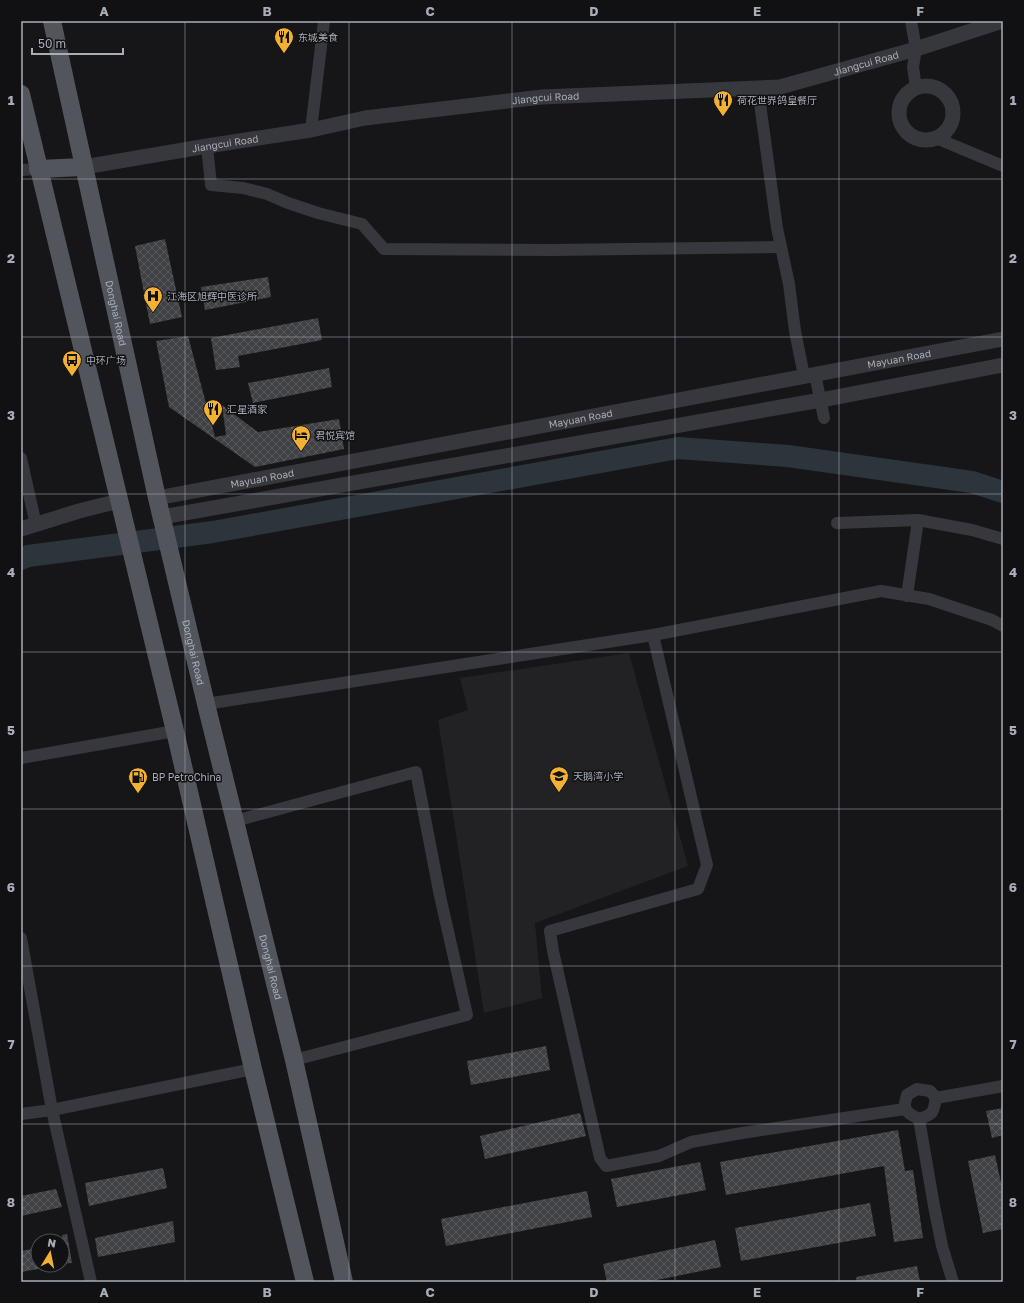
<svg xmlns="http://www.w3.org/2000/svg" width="1024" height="1303" viewBox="0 0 1024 1303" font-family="'Golos Text','Noto Sans SC',sans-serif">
	<defs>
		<pattern id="building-cross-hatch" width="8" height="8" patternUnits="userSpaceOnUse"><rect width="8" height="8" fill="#404145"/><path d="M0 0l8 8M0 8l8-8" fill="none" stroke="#595a5e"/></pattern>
	</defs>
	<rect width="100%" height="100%" fill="#161618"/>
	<polygon fill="#222225" points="629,653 688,866 535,923 542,998 484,1013 438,720 468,710 460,678"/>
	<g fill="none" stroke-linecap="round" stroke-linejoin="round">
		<polyline stroke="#2c353c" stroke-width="22" points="21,559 28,556 213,532 678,448 788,456 972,482 1003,492"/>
	</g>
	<g fill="url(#building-cross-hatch)">
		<polygon points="165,239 182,317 150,324 135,246"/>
		<polygon points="268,277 271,297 205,310 201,287"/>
		<polygon points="318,318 322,340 238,356 240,367 216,370 211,338"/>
		<polygon points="188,336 215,437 226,435 222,405 259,433 258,432 339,419 344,449 255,467 169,407 156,341"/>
		<polygon points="329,368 332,387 253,403 248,383"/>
		<polygon points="546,1046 550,1070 471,1085 467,1061"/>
		<polygon points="1003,1108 1003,1135 992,1138 986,1111"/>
		<polygon points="580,1113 586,1136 485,1159 480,1136"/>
		<polygon points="898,1130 905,1171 913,1170 923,1238 894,1242 884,1166 726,1195 720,1162"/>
		<polygon points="995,1155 1003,1192 1003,1229 983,1233 968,1161"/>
		<polygon points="700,1162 706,1190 617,1207 611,1179"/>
		<polygon points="163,1168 167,1188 89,1206 85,1183"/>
		<polygon points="56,1189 62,1207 21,1216 21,1196"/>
		<polygon points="587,1191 592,1217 446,1246 441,1219"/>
		<polygon points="870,1203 876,1236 741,1261 735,1228"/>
		<polygon points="173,1221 175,1242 98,1257 95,1238"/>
		<polygon points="67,1234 72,1263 62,1264 62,1235"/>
		<polygon points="715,1240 721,1267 647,1282 607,1282 603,1264"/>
		<polygon points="38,1248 38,1269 21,1272 21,1251"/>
		<polygon points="917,1266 920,1282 857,1282 856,1277"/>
	</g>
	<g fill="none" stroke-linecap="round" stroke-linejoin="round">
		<g stroke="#37383d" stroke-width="12">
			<polyline points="911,21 916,49 913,67 916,88"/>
			<polyline points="758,89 777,228 789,284 795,331 804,376"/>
			<polyline points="311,130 324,21"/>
			<polyline points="936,138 1003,166"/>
			<polyline points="207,146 211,185 243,188 267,194 288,203 318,213 362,224 384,249 552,250 781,247"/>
			<polyline points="21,170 38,169"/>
			<polyline points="815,374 824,418"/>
			<polyline points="21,458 36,525"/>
			<polyline points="837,523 918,520 972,530 1003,539"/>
			<polyline points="907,596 918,520"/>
			<polyline points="653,635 707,865 698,889 550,931 553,951 600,1158 606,1166 659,1156 691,1142 742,1133 905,1109"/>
			<polyline points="206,704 653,635 881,591 929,599 992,620 1003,626"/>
			<polyline points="21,758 175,731"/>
			<polyline points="235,821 416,772 440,896 467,1015 294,1060"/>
			<polyline points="21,938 52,1110 91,1282"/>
			<path d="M 917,1089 L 930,1091 L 936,1098 C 933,1113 934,1114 919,1119 L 910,1114 L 905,1109 L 905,1103 L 907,1095 Z"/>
			<polyline points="936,1098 1003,1086"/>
			<polyline points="21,1114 52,1110 253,1069"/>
			<polyline points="919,1119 934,1206 942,1246 953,1282"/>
		</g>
		<g stroke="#37383d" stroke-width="15">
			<circle cx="926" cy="113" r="27"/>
			<path id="s1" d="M 84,167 L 207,146 L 311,130 L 365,118 L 542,97 L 780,87 L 916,49 L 1002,21"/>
			<path id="s2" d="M 157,498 L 1003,339"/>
			<polyline points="162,517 821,400 1003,365"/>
			<polyline points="21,529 79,511 119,501"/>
		</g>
		<g stroke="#53555c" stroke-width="18">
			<path id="s3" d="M 52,21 L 157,498 L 206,704 L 294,1060 L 344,1282"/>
			<polyline points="21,94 175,731 253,1069 305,1282"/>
			<polyline points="38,169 84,167"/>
		</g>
	</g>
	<path fill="none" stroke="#a8adb8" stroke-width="1" stroke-opacity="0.55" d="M 185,21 L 185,1282M 349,21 L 349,1282M 512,21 L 512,1282M 675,21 L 675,1282M 839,21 L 839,1282M 21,179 L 1003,179M 21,337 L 1003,337M 21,494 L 1003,494M 21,652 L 1003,652M 21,809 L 1003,809M 21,966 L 1003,966M 21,1124 L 1003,1124"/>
	<defs>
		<symbol id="restaurant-pin" viewBox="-11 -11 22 30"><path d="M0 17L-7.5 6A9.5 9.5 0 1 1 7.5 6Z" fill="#f2b134" stroke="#111113"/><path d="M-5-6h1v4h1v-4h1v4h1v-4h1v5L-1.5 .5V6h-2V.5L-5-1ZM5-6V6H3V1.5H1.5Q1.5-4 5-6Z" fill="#111"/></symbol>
		<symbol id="hospital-pin" viewBox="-11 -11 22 30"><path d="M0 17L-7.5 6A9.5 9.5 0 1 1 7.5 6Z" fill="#f2b134" stroke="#111113"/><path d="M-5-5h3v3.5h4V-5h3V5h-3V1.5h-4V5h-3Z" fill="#111"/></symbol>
		<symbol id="bus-pin" viewBox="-11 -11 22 30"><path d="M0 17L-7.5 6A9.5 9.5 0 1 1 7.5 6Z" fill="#f2b134" stroke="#111113"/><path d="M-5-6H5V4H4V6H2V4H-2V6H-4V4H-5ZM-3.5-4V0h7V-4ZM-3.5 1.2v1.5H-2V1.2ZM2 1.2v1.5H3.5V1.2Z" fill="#111"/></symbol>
		<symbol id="hotel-pin" viewBox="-11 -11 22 30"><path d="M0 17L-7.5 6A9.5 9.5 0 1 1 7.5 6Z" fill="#f2b134" stroke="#111113"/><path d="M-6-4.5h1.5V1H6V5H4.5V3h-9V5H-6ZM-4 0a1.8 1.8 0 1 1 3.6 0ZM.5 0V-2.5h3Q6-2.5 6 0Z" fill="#111"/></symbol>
		<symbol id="school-pin" viewBox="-11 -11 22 30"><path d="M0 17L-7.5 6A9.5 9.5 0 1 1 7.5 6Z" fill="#f2b134" stroke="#111113"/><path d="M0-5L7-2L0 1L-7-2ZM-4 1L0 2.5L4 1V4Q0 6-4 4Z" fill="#111"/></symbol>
		<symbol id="fuel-pin" viewBox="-11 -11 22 30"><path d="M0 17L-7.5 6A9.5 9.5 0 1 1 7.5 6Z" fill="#f2b134" stroke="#111113"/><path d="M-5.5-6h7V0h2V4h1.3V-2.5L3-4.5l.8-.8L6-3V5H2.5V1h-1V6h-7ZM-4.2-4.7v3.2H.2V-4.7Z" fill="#111"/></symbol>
	</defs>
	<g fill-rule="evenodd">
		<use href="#restaurant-pin" x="273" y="26" width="22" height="30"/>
		<use href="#restaurant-pin" x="712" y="89" width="22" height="30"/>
		<use href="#hospital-pin" x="142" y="285" width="22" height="30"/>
		<use href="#bus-pin" x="61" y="349" width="22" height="30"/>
		<use href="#restaurant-pin" x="202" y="398" width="22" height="30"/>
		<use href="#hotel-pin" x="290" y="424" width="22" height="30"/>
		<use href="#school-pin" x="548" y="765" width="22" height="30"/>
		<use href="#fuel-pin" x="127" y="766" width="22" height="30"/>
	</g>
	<g text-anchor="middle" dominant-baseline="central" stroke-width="3" stroke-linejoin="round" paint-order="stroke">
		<g font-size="10" fill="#a8adb8" stroke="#111113" text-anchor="start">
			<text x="298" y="37">东城美食</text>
			<text x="737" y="100">荷花世界鸽皇餐厅</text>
			<text x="167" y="296">江海区旭辉中医诊所</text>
			<text x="86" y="360">中环广场</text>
			<text x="227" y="409">汇星酒家</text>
			<text x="315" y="435">君悦宾馆</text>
			<text x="573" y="776">天鹅湾小学</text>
			<text x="152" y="777">BP PetroChina</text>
		</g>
		<g font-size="10" fill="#a8adb8" stroke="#111113">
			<text stroke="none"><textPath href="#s1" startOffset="791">Jiangcui Road</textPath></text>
			<text stroke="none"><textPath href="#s1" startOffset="467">Jiangcui Road</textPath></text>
			<text stroke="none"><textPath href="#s1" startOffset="143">Jiangcui Road</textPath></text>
			<text stroke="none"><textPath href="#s3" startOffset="299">Donghai Road</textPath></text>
			<text stroke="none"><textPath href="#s2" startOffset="755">Mayuan Road</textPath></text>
			<text stroke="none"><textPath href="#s2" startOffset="431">Mayuan Road</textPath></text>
			<text stroke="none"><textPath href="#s2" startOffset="107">Mayuan Road</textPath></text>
			<text stroke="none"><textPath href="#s3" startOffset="647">Donghai Road</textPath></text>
			<text stroke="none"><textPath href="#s3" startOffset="971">Donghai Road</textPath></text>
		</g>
	</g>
	<rect width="1024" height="1303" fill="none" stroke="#111113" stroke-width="44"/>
	<g transform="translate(50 1253) rotate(10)"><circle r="19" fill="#111113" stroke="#4d4f55"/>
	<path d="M0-3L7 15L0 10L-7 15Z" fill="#f2b134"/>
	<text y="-6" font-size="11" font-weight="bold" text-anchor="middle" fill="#a8adb8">N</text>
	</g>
	<path d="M32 48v6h91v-6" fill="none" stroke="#a8adb8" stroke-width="2"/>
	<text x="38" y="48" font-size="12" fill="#a8adb8" stroke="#111113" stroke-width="3" paint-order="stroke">50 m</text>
	<rect x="22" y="22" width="980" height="1259" fill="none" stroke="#a8adb8" stroke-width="1.5"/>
	<g font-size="13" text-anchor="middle" font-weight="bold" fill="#a8adb8">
		<text x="104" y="16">A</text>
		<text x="267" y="16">B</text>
		<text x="430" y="16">C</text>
		<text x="594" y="16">D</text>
		<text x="757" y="16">E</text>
		<text x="920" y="16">F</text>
		<text x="11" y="105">1</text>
		<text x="1013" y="105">1</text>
		<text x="11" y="263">2</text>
		<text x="1013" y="263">2</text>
		<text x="11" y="420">3</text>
		<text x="1013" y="420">3</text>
		<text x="11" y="577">4</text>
		<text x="1013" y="577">4</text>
		<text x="11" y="735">5</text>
		<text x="1013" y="735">5</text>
		<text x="11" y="892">6</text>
		<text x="1013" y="892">6</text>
		<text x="11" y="1049">7</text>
		<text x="1013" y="1049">7</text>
		<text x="11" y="1207">8</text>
		<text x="1013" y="1207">8</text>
		<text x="104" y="1297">A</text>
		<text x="267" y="1297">B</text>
		<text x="430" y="1297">C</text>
		<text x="594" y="1297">D</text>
		<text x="757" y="1297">E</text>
		<text x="920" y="1297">F</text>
	</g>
</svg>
